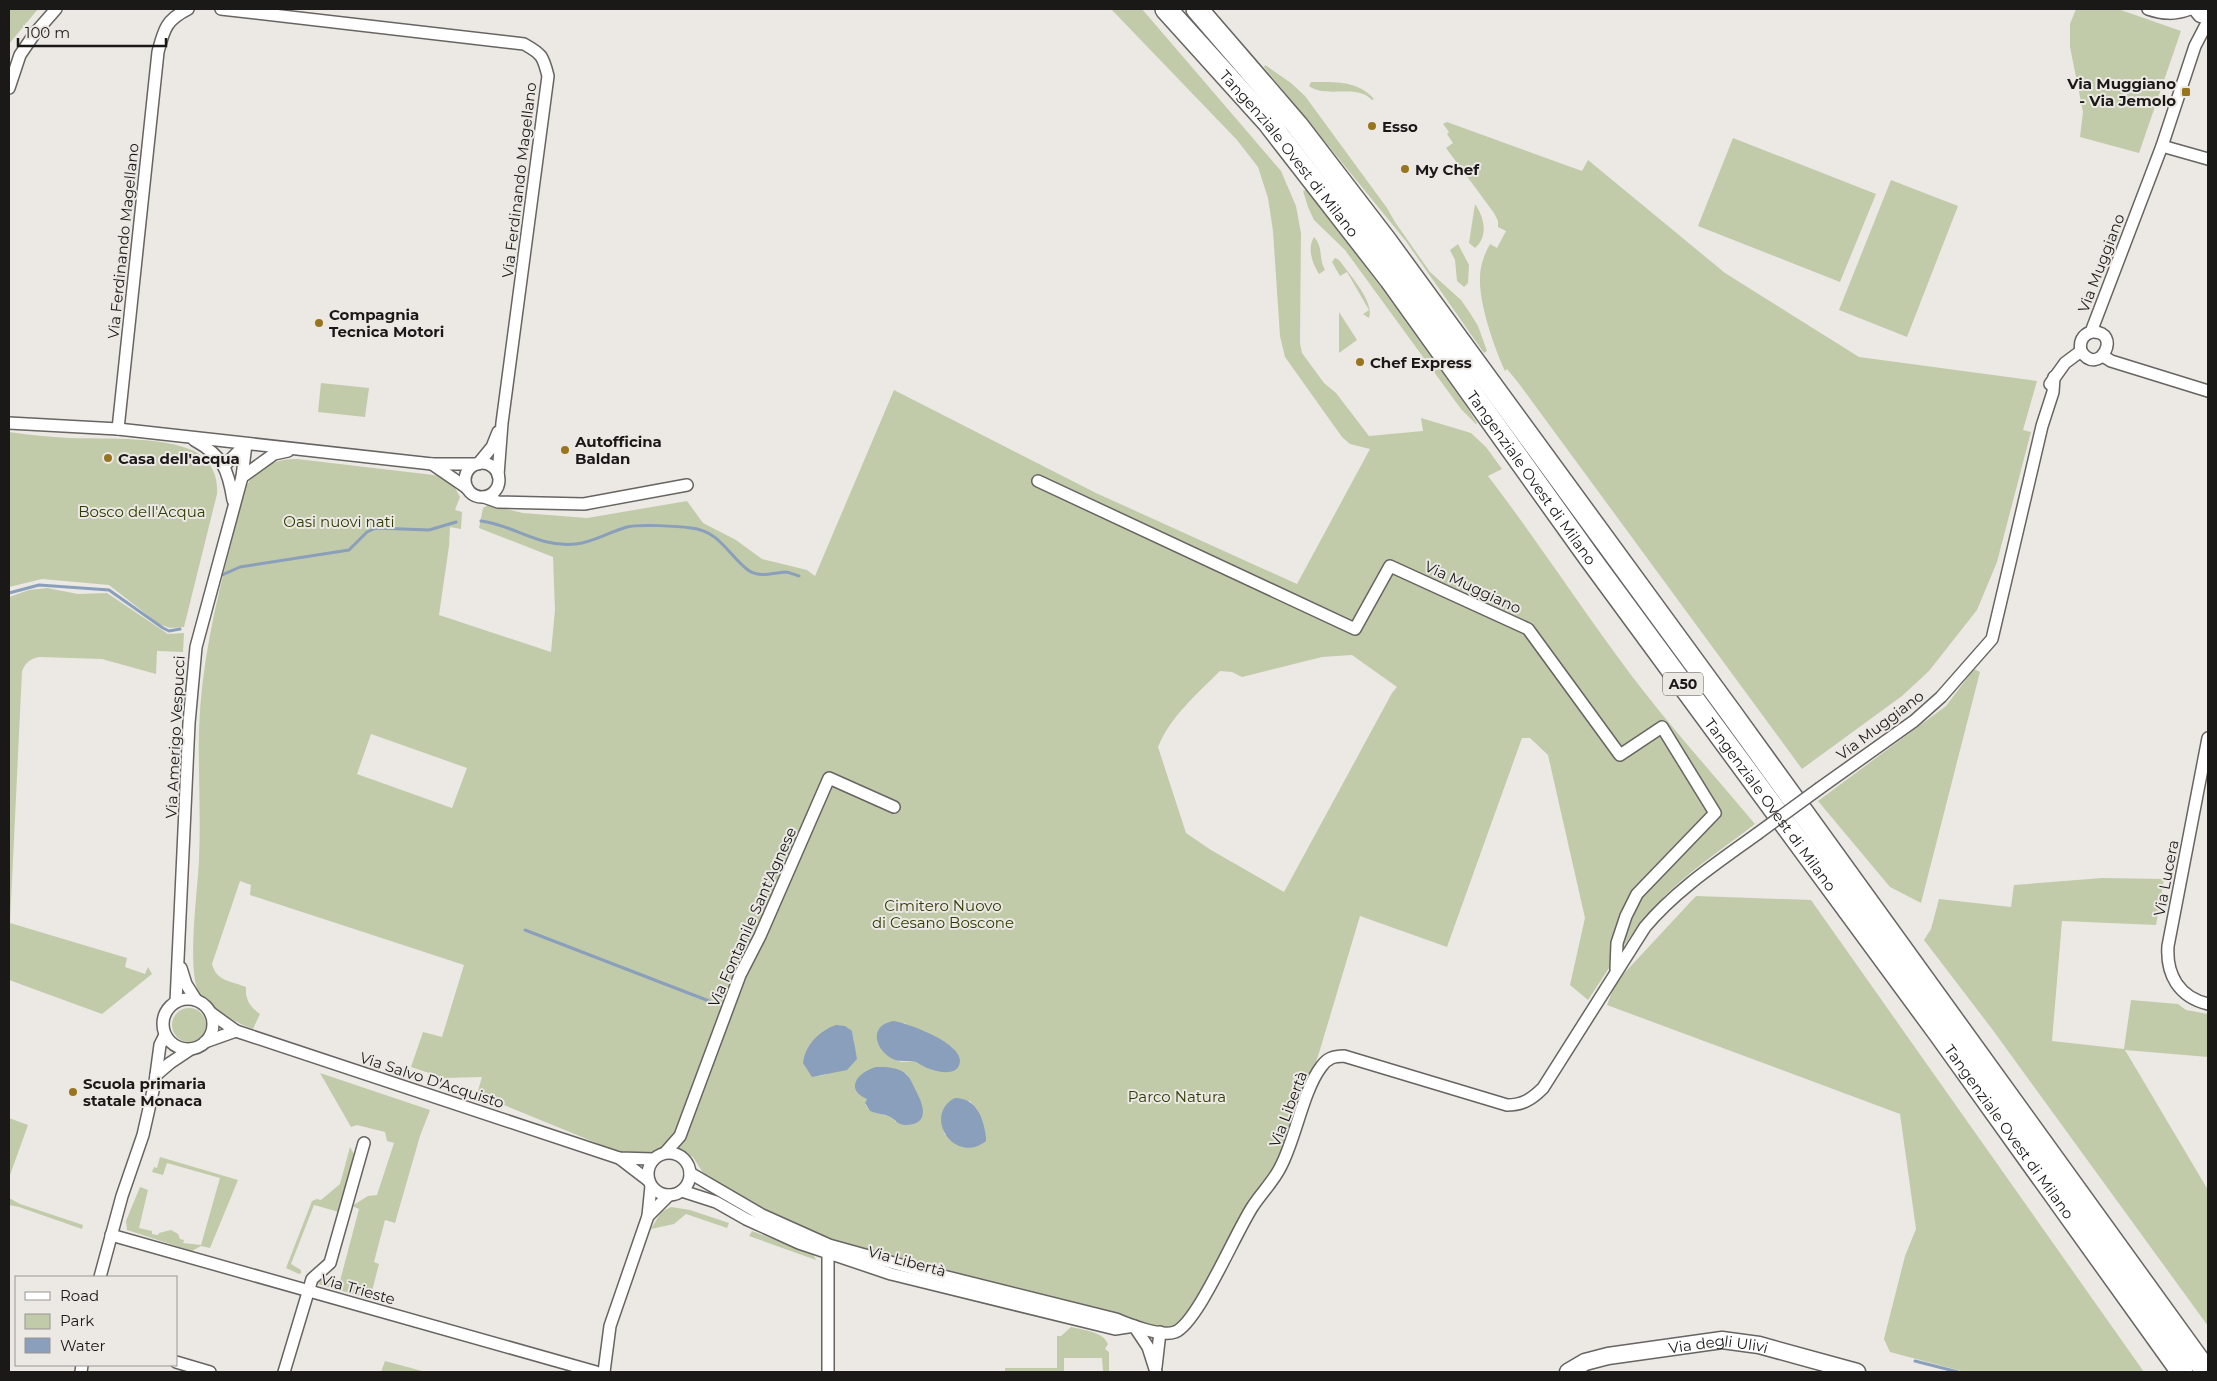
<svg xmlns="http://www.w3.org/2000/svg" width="2217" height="1381" viewBox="0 0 2217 1381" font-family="Montserrat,sans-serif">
	<rect width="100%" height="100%" fill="#ece9e5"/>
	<g fill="#c1cba9" fill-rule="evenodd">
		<polygon points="9,9 38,9 9,44"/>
		<path d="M 1111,9 L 1142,9 L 1281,171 L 1296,206 L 1301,233 L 1300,343 L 1302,353 L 1324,383 L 1336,393 L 1369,436 L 1423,431 L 1421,418 L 1471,433 L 1486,447 L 1502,469 L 1488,476 C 1544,549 1593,627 1649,698 C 1683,741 1720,782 1755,824 C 1721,850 1683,875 1654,907 C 1629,935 1609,969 1588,1000 L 1570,985 L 1585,918 L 1548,755 L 1530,738 L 1522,738 L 1447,947 L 1360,916 L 1319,1053 L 1284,1150 L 1186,1319 L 1174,1327 L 1145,1325 L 829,1242 L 765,1211 L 705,1176 L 693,1157 L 663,1148 L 651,1154 L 621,1153 L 477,1094 L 482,1077 L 444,1078 L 411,1067 L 423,1032 L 442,1037 L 464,965 L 250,895 L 251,885 L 240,881 L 212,964 C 216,981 231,981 246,987 C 245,999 250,1007 260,1014 L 253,1029 C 239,1025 204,1004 198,991 C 187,966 198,889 199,859 C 201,816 198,773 199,730 C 201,667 215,605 231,544 C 236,524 238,495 251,479 C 263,464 279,459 297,459 L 442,476 L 455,488 L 460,497 L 455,510 L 462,512 L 461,529 L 450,527 L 449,546 L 439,615 L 551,652 L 555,610 L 553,557 L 479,528 L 483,508 L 488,505 L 523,513 L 587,518 L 687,501 L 703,523 L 736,540 L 762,559 L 807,570 L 815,576 L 894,390 L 1096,493 L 1297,584 L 1370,449 L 1350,444 L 1342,437 L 1285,357 L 1280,336 L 1273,231 L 1268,198 L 1258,167 L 1237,140 ZM 1352,655 L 1397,687 L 1392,693 L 1284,892 L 1211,850 L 1186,833 L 1158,747 C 1170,717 1197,694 1220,671 L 1232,672 L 1242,677 L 1322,657 ZM 371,734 L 467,768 L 452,808 L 357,774 ZM 904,1023 L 952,1047 L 960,1061 L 954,1069 L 915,1061 L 901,1062 L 884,1051 L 877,1041 L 877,1036 ZM 852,1031 L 854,1042 L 827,1074 L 819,1076 ZM 906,1073 L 914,1088 L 896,1122 L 891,1117 L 870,1111 L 865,1104 L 867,1099 ZM 970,1101 L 977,1109 L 986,1137 L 945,1135 C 941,1123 940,1115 948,1104 Z"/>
		<polygon points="2076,9 2118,9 2181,31 2139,153 2080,137 2083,112 2070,47 2070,24"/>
		<polygon points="1265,65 1291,83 1305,96 1387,208 1395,222 1430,272 1461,300 1470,313 1478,326 1487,351 1484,353 1405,240 1264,67"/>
		<path d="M 1311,82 C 1333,82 1358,80 1374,99 L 1372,100 C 1356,83 1328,99 1309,86 Z"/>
		<path d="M 1447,122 L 1582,171 L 1588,160 L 1725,273 L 1859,357 L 2037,381 L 2023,430 L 2031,432 L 1997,562 L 1977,610 L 1929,671 L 1902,696 L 1802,769 L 1520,385 L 1507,369 L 1505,371 C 1494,347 1479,304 1480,278 C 1480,265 1484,255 1490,244 L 1497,248 L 1506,231 L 1498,227 L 1498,221 L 1494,213 L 1446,148 L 1453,143 L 1447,134 L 1449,132 L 1443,124 Z"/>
		<polygon points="1733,138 1876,194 1840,282 1698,226"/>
		<polygon points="1891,180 1958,206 1907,337 1839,310"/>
		<polygon points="1306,190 1377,282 1466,406 1477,423 1476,424 1461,409 1345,250 1314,220 1308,207 1303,191"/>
		<path d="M 1475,204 C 1484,217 1489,236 1475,248 L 1469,243 Z"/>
		<path d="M 1314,237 C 1324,248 1318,258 1325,270 L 1319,274 C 1312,263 1307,248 1314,237 Z"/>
		<polygon points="1458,244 1469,265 1468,283 1464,287 1457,281 1455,260 1450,250"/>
		<path d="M 1335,258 L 1339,260 C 1349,274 1375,302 1369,318 L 1363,314 L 1369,310 L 1347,272 L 1340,276 L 1332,262 Z"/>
		<polygon points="1339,312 1357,340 1339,353"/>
		<polygon points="321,383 369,388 365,417 318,412"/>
		<path d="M 9,432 C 29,435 50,437 70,438 C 103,439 173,436 199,454 C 213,464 218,478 217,494 L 184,627 L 170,628 L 159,624 L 109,585 L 42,579 L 9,587 Z"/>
		<path d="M 47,588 L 78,594 L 107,593 L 168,634 L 184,633 L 183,652 L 157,651 L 156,674 L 102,659 L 39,657 C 30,659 26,662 22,671 L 10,923 L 127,958 L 125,967 L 145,974 L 148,967 L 152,974 L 102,1014 L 9,980 L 9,597 L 29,590 Z"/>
		<polygon points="1974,669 1980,672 1921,903 1890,887 1818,801 1946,706"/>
		<polygon points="2102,878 2164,879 2156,925 2062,921 2052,1041 2124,1049 2131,1000 2178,1004 2186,1010 2208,1014 2208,1057 2125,1050 2208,1190 2208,1326 1992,1029 1924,940 1931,929 1939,899 2011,907 2014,885"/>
		<polygon points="1696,896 1811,900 2144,1372 1965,1372 1890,1352 1884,1339 1905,1256 1916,1229 1900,1114 1607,1005 1616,982"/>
		<circle cx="189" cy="1025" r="17"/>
		<polygon points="320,1073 430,1110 420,1136 395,1223 385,1220 374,1262 379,1264 370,1299 318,1284 323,1278 340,1281 359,1209 352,1206 368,1196 377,1195 394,1143 387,1141 385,1132 357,1125 351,1127"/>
		<polygon points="9,1118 28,1125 10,1175 9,1175"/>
		<polygon points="350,1147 355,1156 339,1212 314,1205 291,1264 301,1270 301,1273 299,1274 286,1268 312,1201 317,1199 321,1200 340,1184"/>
		<polygon points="160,1157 238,1180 210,1248 201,1246 192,1251 127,1230 126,1221 140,1187 148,1190 139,1228 152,1231 152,1234 158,1235 159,1233 171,1230 178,1234 180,1239 184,1240 183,1243 201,1245 220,1178 167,1163 163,1175 152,1172 154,1167 157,1168"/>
		<polygon points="9,1198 20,1204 83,1225 82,1229 19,1207 9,1205"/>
		<polygon points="671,1207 690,1210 729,1223 727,1228 686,1214 674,1224 651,1229 661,1212"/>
		<polygon points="752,1231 813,1254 816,1260 749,1236"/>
		<path d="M 1071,1327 C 1082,1330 1103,1331 1108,1344 L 1105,1349 L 1109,1352 L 1109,1372 L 1103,1372 L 1102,1358 L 1064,1358 L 1064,1372 L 1005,1372 L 1005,1368 L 1057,1368 L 1057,1336 L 1061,1336 Z"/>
		<polygon points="385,1361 426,1372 381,1372"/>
	</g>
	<g fill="#899fbb">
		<path d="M 893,1021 C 908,1023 959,1042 960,1060 C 960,1081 927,1070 918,1063 C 912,1059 901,1063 893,1059 C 875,1050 868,1026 893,1021 Z"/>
		<path d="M 836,1025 L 845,1026 L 852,1031 L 857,1059 L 847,1070 L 812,1077 L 803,1063 C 805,1045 819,1031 836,1025 Z"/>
		<path d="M 876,1067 C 887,1067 898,1067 906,1074 C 911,1079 913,1085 916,1091 C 923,1104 931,1125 905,1125 C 899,1125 896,1121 892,1118 C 887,1114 876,1114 870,1111 L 865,1103 L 867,1099 C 844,1089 858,1072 876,1067 Z"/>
		<path d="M 955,1098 C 977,1098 983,1118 986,1137 L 986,1141 C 954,1166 922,1115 955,1098 Z"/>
	</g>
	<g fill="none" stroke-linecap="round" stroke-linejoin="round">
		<g stroke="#899fbb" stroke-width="3">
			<path d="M 481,521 C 514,525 539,548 576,544 C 594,542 609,532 627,527 C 638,524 678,526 691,528 C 720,531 728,555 748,570 C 759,578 772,573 785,572 C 789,572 795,575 799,576"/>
			<polyline points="222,575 240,567 349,550 367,532 376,528 429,530 456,522"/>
			<polyline points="9,593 39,585 109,590 163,628 169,631 180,629"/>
			<polyline points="525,930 709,1001"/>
			<polyline points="1915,1361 1958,1372"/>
		</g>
		<defs>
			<g id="street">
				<path d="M 221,9 L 524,44 C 542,54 543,56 548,76 L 502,423 L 498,475"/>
				<path d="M 2148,9 C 2163,14 2174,15 2190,9"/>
				<polyline points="9,88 20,55 35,33 56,9"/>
				<polyline points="2162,146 2208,159"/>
				<path d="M 2081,351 C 2079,342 2082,335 2091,332 L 2162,146 L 2195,46 L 2208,21"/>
				<path d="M 2081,351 C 2099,379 2124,330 2091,332"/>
				<polyline points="2103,356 2111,361 2208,391"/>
				<polyline points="2050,384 2065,363 2081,351"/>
				<polyline points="9,423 118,429 432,464 478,464 492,447 498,432"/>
				<path d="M 118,429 L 158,52 C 164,29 166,20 188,9"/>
				<path d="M 194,440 C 223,456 228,469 233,500"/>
				<circle cx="482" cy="480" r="17"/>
				<polyline points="432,464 467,488"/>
				<polyline points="224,466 246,444"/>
				<polyline points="242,477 274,454 288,451"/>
				<polyline points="1038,481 1355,629 1390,566 1528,629 1620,755 1662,727 1715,813 1637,894 1626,916 1617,943 1616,969"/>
				<polyline points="484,497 498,502 584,504 687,485"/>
				<path d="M 2208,738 L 2168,946 C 2166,975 2179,997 2208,1004"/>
				<polyline points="1820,788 1914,721 1941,697 1992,639 2042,426 2053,392 2054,377"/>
				<polyline points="181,968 186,984 196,1000"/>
				<circle cx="188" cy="1024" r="25"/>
				<polyline points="176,1002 189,723 196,647 242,477 246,444"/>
				<polyline points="211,1013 236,1031 619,1158 653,1159"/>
				<polyline points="205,1042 236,1031"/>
				<polyline points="156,1075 170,1063 191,1049"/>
				<circle cx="669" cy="1174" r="21"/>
				<polyline points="665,1153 680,1136 740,975 760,936 829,778 894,807"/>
				<polyline points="619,1158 649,1181"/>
				<path d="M 690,1173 L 762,1215 L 829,1245 L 919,1270 L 1116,1319 C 1130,1325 1161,1337 1175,1332 C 1198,1323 1236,1231 1253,1206 C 1262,1192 1274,1181 1281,1166 C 1296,1137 1303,1091 1321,1067 C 1327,1058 1334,1056 1344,1056 L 1507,1105 C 1523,1105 1532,1099 1543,1088 L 1645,927 C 1676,890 1717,863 1757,834"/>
				<polyline points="682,1191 716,1202 746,1219 799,1243 891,1274 1115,1329 1134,1326 1148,1347 1156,1372"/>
				<polyline points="648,1216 669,1195"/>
				<polyline points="111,1235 596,1372"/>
				<polyline points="100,1277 122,1196 143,1135 155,1082 160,1045 165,1035"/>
				<polyline points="176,1362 210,1372"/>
				<polyline points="1156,1367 1160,1332"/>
				<polyline points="81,1372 82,1365"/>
				<polyline points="284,1372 312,1279 330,1263 364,1143"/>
				<polyline points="604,1372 610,1326 648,1216 651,1186"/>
				<polyline points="828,1372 828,1247"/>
			</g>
			<g id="secondary">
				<polyline points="2197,9 2201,14 2208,16"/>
				<path id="s1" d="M 1568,1372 L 1585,1362 L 1608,1356 L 1722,1340 L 1759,1345 L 1857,1372"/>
			</g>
			<g id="highway">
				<path id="s2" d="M 1166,9 L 1268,122 L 1390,279 L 1589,557 L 1939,1033 L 2182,1372"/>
				<polyline points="1197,9 1297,125 1386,241 1731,713 2207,1372"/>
			</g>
		</defs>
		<use href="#street" stroke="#676461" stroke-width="14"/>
		<use href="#secondary" stroke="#676461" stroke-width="19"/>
		<use href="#highway" stroke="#676461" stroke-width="24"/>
		<use href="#street" stroke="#fff" stroke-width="11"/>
		<use href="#secondary" stroke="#fff" stroke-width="16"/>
		<use href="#highway" stroke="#fff" stroke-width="21"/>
		<defs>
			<polyline id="street-bridge" points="1757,834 1820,788"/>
		</defs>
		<use href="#street-bridge" stroke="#676461" stroke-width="14" stroke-linecap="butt"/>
		<use href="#street-bridge" stroke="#fff" stroke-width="11"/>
	</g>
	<g fill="#99741f" stroke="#ece9e5" stroke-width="2">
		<rect x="2181" y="87" width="10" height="10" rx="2.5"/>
		<circle cx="1372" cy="126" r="5"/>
		<circle cx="1405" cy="169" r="5"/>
		<circle cx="319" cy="323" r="5"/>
		<circle cx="1360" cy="362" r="5"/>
		<circle cx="565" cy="450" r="5"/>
		<circle cx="108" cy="458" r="5"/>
		<circle cx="73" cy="1092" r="5"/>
	</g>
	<g text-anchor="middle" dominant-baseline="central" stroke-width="4" stroke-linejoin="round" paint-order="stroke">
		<rect fill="#ece9e5" stroke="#595756" stroke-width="1" x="1663" y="672.5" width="40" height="23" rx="4"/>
		<g font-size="14" font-weight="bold" fill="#1a1918">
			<text x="1683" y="684">A50</text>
		</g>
		<g font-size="15" font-weight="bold" fill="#1a1918" stroke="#ece9e5" text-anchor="start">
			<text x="2176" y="83" text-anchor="end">Via Muggiano<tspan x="2176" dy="17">- Via Jemolo</tspan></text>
			<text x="1382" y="126">Esso</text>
			<text x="1415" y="169">My Chef</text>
			<text x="329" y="314">Compagnia<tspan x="329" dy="17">Tecnica Motori</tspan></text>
			<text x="1370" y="362">Chef Express</text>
			<text x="575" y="441">Autofficina<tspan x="575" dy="17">Baldan</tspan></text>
			<text x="118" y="458">Casa dell'acqua</text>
			<text x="83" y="1083">Scuola primaria<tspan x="83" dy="17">statale Monaca</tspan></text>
		</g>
		<g font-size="15" fill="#1a1918" stroke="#ece9e5">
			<text stroke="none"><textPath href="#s2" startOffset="190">Tangenziale Ovest di Milano</textPath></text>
			<text transform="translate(519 180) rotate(-83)">Via Ferdinando Magellano</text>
			<text transform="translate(123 241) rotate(-84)">Via Ferdinando Magellano</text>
			<text transform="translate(2101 263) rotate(-69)">Via Muggiano</text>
			<text stroke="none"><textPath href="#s2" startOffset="595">Tangenziale Ovest di Milano</textPath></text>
			<text transform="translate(1473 587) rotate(25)">Via Muggiano</text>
			<text transform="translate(1880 725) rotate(-37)">Via Muggiano</text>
			<text transform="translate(175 737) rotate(-87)">Via Amerigo Vespucci</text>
			<text stroke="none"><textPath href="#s2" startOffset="1000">Tangenziale Ovest di Milano</textPath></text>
			<text transform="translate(2166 878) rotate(-79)">Via Lucera</text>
			<text transform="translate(752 917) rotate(-66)">Via Fontanile Sant'Agnese</text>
			<text transform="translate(432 1080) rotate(18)">Via Salvo D'Acquisto</text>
			<text transform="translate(1288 1109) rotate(-69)">Via Libertà</text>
			<text stroke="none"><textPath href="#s2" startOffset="1405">Tangenziale Ovest di Milano</textPath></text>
			<text transform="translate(907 1261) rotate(15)">Via Libertà</text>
			<text transform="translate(358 1289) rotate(16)">Via Trieste</text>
			<text stroke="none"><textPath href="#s1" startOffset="155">Via degli Ulivi</textPath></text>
		</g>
		<g font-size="15" fill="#313c02" stroke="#ece9e5">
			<text x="142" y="511">Bosco dell'Acqua</text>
			<text x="339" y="521">Oasi nuovi nati</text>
			<text x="943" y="905">Cimitero Nuovo<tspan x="943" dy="17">di Cesano Boscone</tspan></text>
			<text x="1177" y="1096">Parco Natura</text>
		</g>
	</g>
	<rect width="2217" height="1381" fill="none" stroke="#1a1918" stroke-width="20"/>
	<rect x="15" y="1276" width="162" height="90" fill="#ece9e5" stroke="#989693"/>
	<rect x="25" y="1292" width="25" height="8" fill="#ffffff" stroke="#989693"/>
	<text x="60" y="1301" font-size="15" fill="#1a1918">Road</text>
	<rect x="25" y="1314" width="25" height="15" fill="#c1cba9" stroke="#989693"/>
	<text x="60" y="1326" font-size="15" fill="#1a1918">Park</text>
	<rect x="25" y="1338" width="25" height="15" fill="#899fbb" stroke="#989693"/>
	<text x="60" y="1351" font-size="15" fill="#1a1918">Water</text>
	<path d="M18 38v8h148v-8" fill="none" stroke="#1a1918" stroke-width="2.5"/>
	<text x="25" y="38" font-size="15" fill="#1a1918" stroke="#ece9e5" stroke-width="4" paint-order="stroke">100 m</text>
</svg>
